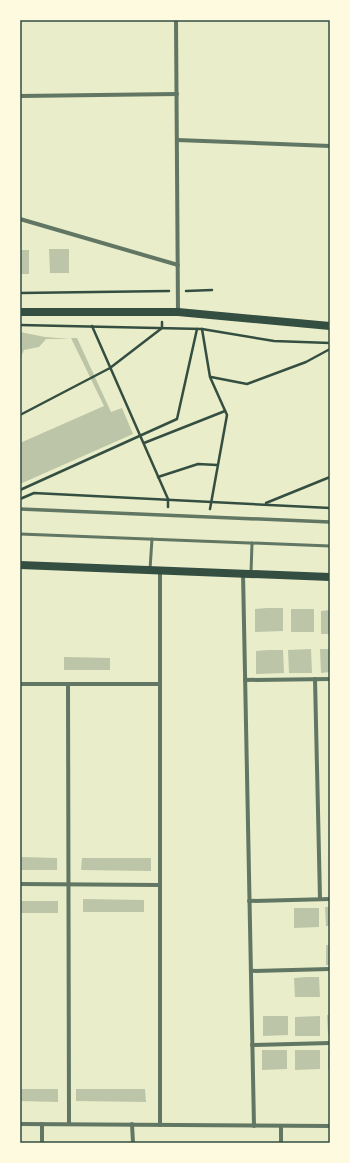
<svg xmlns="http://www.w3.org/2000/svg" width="350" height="1163" viewBox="0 0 350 1163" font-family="Ubuntu,sans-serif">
	<rect width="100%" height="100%" fill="#e9edc9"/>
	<g fill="#bcc5a7">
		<polygon points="49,249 69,249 69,273 50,273"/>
		<rect x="20" y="250" width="9" height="24"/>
		<polygon points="20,332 45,337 70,339 46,339 39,347 24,350 20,359"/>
		<polygon points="71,338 77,338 111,412 122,408 133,434 20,484 20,443 104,406"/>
		<polygon points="267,608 283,608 283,631 255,632 255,609"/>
		<rect x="291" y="609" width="23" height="23"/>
		<polygon points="330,610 330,634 321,634 321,611"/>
		<polygon points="311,649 312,673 289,673 288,650"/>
		<polygon points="320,649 330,649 330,672 321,673"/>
		<polygon points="268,650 283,650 284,673 256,674 256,651"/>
		<polygon points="64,657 110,658 110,670 64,670"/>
		<polygon points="20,857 57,858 57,870 20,870"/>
		<polygon points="82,858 151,858 151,871 81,870"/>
		<polygon points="83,899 144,900 144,912 83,912"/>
		<rect x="20" y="901" width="38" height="12"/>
		<polygon points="325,907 330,907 330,926 326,926"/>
		<polygon points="294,908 319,908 319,927 294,928"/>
		<rect x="326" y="945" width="4" height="20"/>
		<polygon points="307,977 319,977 320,997 295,997 294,978"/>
		<polygon points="327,1015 330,1015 330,1034 328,1034"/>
		<polygon points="263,1016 288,1016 288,1035 263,1036"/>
		<polygon points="320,1016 320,1036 295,1036 295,1017"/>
		<rect x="328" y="1049" width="2" height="20"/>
		<polygon points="262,1050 287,1050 287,1069 262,1070"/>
		<polygon points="295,1050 320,1050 320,1069 295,1070"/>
		<polygon points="20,1089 58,1089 58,1102 20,1101"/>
		<polygon points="76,1089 145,1089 146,1102 76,1101"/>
	</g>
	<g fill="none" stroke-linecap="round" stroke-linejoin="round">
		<g stroke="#344e41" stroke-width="2.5">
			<polyline points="186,291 212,290"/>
			<polyline points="20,293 169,291"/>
			<polyline points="20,325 202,329 274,341 330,343"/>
			<polyline points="92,326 168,499 168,507"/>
			<polyline points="202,329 210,377 227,415 210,509"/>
			<polyline points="211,377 247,384 306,362 330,349"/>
			<polyline points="20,415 110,368 162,328 162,322"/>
			<polyline points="144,443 225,411"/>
			<polyline points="158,477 198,464 217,465"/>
			<polyline points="20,490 177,419 197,329"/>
			<polyline points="20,499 34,493 330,508"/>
			<polyline points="266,503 330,477"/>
		</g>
		<g stroke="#617663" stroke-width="3">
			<polyline points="20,534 330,546"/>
			<polyline points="150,569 152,539"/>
			<polyline points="251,573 252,543"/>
		</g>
		<polyline stroke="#617663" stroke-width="3.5" points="20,509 330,522"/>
		<g stroke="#617663" stroke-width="4">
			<polyline points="176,20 178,312"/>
			<polyline points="20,96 177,94"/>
			<polyline points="177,140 330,146"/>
			<polyline points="20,219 178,265"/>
			<polyline points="243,573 254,1126"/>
			<polyline points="315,679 320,899"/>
			<polyline points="245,680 330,679"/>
			<polyline points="20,684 160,684"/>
			<polyline points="68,684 69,1124"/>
			<polyline points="20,884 160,885"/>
			<polyline points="249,901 330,899"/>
			<polyline points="251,971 330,969"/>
			<polyline points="252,1045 330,1043"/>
			<polyline points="20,1124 330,1126"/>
			<polyline points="42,1124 42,1143"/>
			<polyline points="132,1124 133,1143"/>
			<polyline points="160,1125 160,570"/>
			<polyline points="281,1143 281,1126"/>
		</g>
		<g stroke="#344e41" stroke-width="8">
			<polyline points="20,312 178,312 330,326"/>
			<polyline points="20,565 330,577"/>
		</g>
	</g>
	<rect width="350" height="1163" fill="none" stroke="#fefae0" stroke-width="42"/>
	<rect x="21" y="21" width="308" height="1121" fill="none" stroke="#344e41" stroke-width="1.5"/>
</svg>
